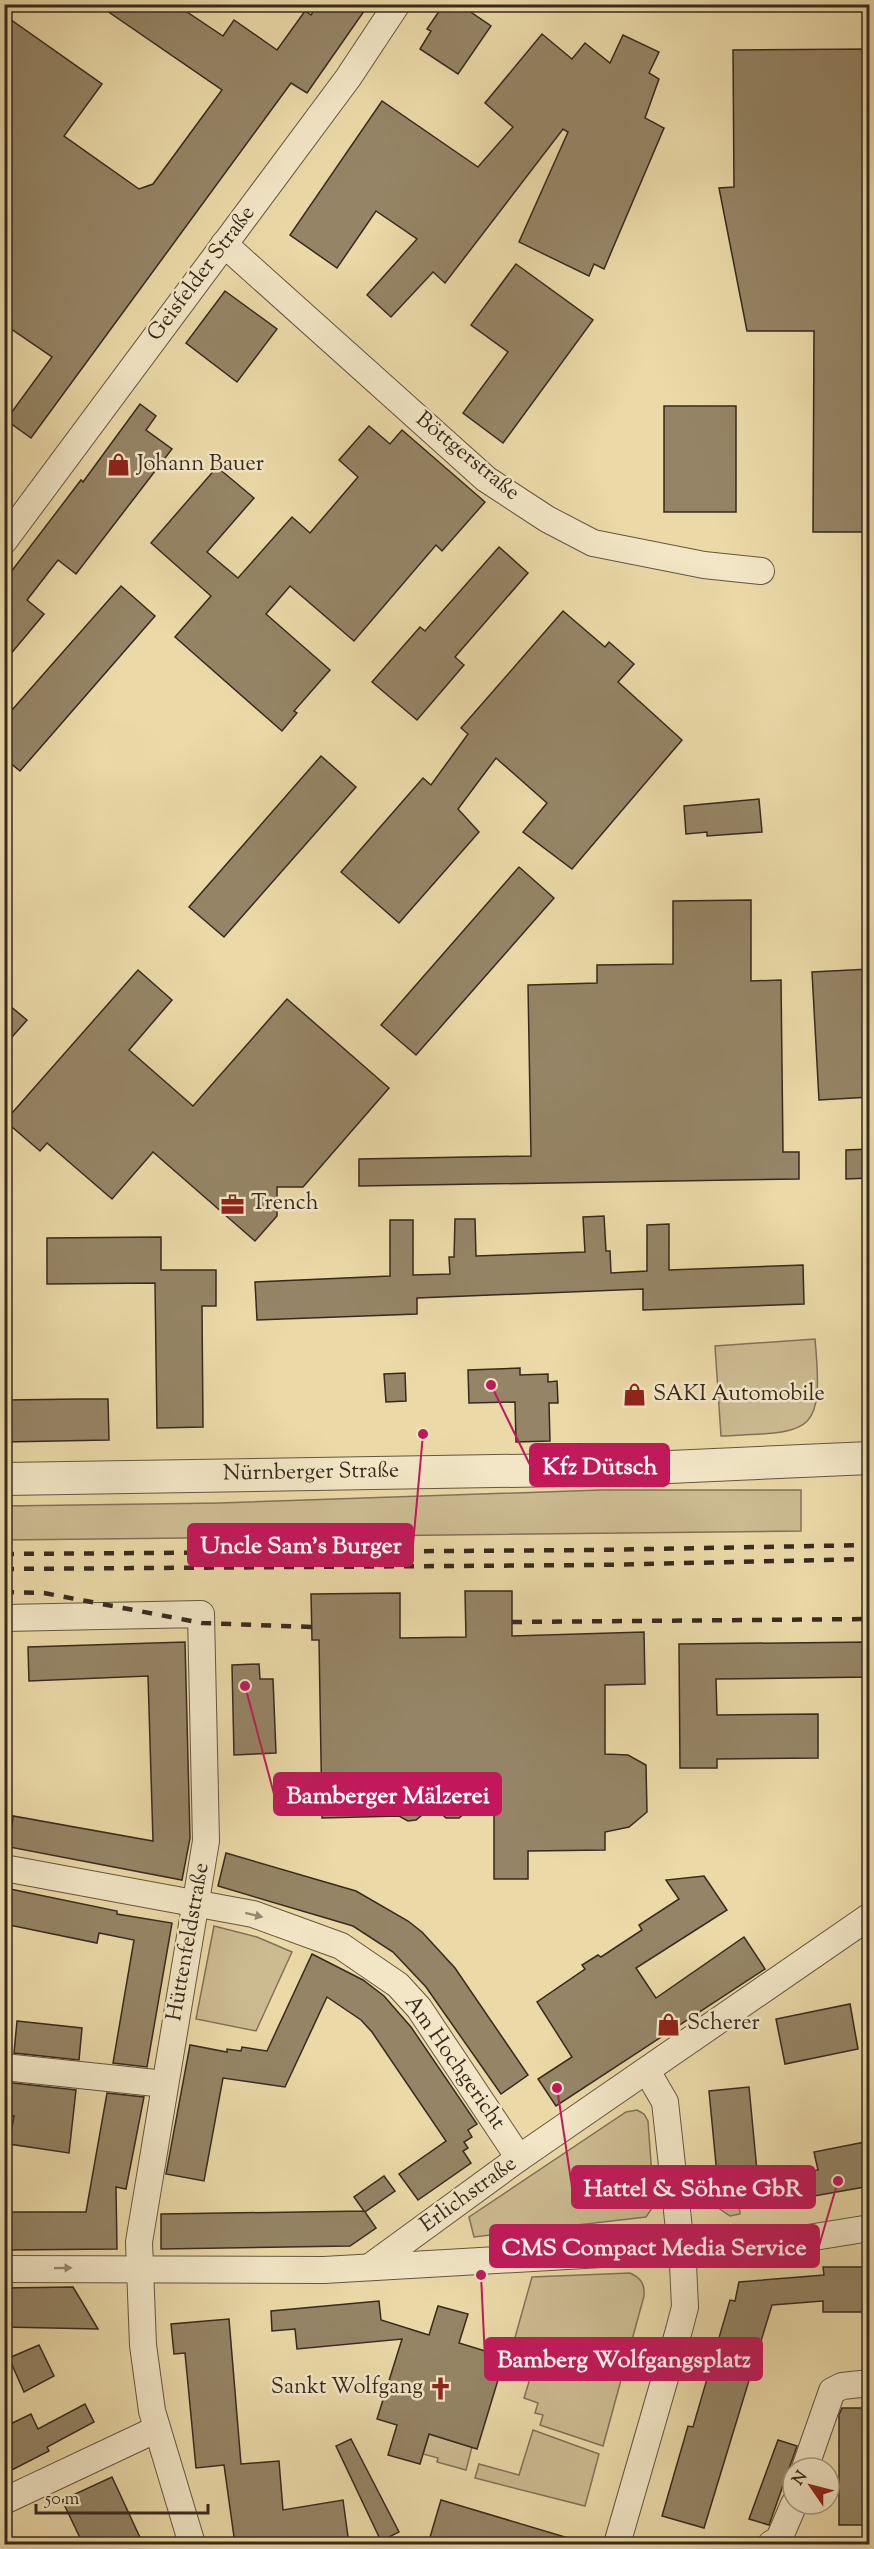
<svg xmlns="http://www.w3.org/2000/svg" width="874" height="2549" viewBox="0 0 874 2549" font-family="'Sorts Mill Goudy',serif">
	<rect width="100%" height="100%" fill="#ebd9a8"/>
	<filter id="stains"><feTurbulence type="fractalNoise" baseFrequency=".00333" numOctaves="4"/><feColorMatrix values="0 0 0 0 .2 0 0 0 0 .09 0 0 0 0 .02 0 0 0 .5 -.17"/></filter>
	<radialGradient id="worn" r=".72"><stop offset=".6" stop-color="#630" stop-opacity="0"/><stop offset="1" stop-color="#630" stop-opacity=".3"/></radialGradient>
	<g fill="#ccbb91" stroke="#827258" stroke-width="1.5">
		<path d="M 815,1339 C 824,1437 812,1432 721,1436 L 715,1346 Z"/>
		<polygon points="601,1490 801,1490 801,1531 5,1540 5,1506 220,1503"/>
		<polygon points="214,1926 257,1937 292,1952 256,2031 196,2019"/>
		<polygon points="637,2110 644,2114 648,2121 654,2205 646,2217 474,2237 469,2217 626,2112"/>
		<polygon points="730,2179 738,2194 740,2214 730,2216 714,2205 709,2182"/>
		<path d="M 630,2273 C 641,2278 645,2284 644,2296 L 603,2446 L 540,2425 L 543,2415 L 535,2413 L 538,2403 L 524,2398 L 539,2349 L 514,2341 L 532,2277 Z"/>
		<polygon points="533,2430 599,2454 585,2506 475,2478 479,2464 519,2475"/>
		<polygon points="429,2434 472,2447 466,2470 437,2462 438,2458 423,2454"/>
	</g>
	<g fill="#958566" stroke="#372a1e" stroke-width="1.5">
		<polygon points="97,4 175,4 223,36 234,20 277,50 305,11 311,15 318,4 369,4 307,93 291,83 31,438 6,420 52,357 4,324 4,15 102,84 64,136 139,189 153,184 222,90"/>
		<polygon points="444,4 459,4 491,26 458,74 420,49 431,31 427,29"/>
		<polygon points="542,34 572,59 585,43 610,63 623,35 659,52 649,73 659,79 645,118 664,128 604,269 594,264 589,276 519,242 568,132 563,129 445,283 433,272 391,317 367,295 417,239 376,211 337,268 290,235 382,101 478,167 513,127 485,103"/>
		<polygon points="870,49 870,532 813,532 814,331 747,331 719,188 734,187 733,50"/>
		<polygon points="516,264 593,320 503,443 463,413 508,352 471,325"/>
		<polygon points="225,291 277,329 237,382 186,343"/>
		<polygon points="140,404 156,416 146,430 172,449 76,574 58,560 27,600 44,614 4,662 4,581 81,480 83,482"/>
		<rect x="664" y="406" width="72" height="106"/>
		<polygon points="369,426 390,444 402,430 485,502 442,551 436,545 354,641 290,586 266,614 330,670 294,711 297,713 282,731 175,637 211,596 151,543 217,467 254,498 207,552 238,578 292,517 310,533 358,477 339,460"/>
		<polygon points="499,547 528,573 455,657 464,665 417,720 372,682 420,627 425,631"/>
		<polygon points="121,586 155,616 20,771 4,758 4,719"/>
		<polygon points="563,611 605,647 609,642 634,664 618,682 682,740 572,869 523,832 547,803 496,758 458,809 479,832 399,923 341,872 423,778 431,785 468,734 461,728"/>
		<polygon points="321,756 356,787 224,937 189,907"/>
		<polygon points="759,799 762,832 707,836 707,832 686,834 684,806"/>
		<polygon points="519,867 554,898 416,1055 381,1025"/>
		<polygon points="751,900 751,981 781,980 783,1152 799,1152 799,1179 359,1186 359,1159 531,1156 528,985 597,983 597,965 673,964 673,901"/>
		<polygon points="870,969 870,1097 819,1100 812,972"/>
		<polygon points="138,970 172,1000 129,1050 193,1106 287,999 389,1088 303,1187 277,1187 277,1216 255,1241 153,1152 112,1199 47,1143 40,1151 5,1121"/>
		<polygon points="4,1001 27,1020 4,1046"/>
		<polygon points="870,1149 870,1178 846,1179 846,1150"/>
		<polygon points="604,1216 606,1251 610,1251 611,1273 647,1271 647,1225 669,1224 669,1270 803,1265 804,1304 643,1310 643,1289 417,1298 417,1314 257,1320 255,1282 390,1276 390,1220 413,1220 413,1275 450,1274 449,1257 454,1257 455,1219 475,1219 476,1256 585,1252 583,1217"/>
		<polygon points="161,1237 161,1270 216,1270 216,1306 202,1306 203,1427 157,1428 155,1283 47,1284 47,1238"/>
		<polygon points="520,1368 520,1375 548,1374 548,1382 557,1381 558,1403 549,1403 550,1441 516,1442 515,1402 469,1403 468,1370"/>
		<polygon points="405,1373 406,1401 386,1402 384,1374"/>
		<polygon points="81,1399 108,1399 109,1440 4,1442 4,1400"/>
		<polygon points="465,1591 512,1591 512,1636 644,1632 645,1684 605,1685 605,1754 628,1755 646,1765 647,1812 629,1827 605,1832 605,1850 528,1851 528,1879 494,1879 494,1788 459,1818 446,1818 433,1806 416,1820 408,1821 399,1816 322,1818 319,1640 312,1640 311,1594 400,1593 400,1638 466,1637"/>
		<polygon points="185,1642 190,1838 182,1880 4,1846 4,1826 12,1827 13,1816 153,1841 148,1676 29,1681 28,1647"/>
		<polygon points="870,1642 870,1677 716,1679 717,1715 818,1714 818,1758 717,1759 717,1768 680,1768 679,1644"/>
		<polygon points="259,1664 260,1679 273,1679 276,1753 234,1755 232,1665"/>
		<polygon points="226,1853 356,1891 408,1921 422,1932 455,1968 528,2075 501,2094 426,1987 393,1952 353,1926 218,1886"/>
		<polygon points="704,1876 727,1910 636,1968 656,1998 744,1937 765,1969 556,2106 538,2079 572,2057 537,2002 585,1969 582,1965 598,1955 601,1957 642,1930 639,1925 679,1899 666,1880"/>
		<polygon points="10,1889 117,1911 117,1914 172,1923 147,2067 113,2063 134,1940 99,1933 97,1943 4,1924"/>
		<polygon points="312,1954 363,1980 384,1996 411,2027 477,2124 468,2130 472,2137 464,2142 468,2148 463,2151 471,2163 418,2200 399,2174 446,2141 372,2032 361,2020 327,1997 285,2087 223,2078 204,2181 166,2174 190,2045 227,2052 227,2049 241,2051 242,2047 267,2051"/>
		<polygon points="850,2004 858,2049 785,2064 776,2019"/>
		<polygon points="17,2021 82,2028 79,2060 14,2053"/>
		<polygon points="4,2082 76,2090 69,2153 9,2144 14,2116 4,2115"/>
		<polygon points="749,2087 757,2171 717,2175 709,2091"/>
		<polygon points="107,2093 144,2097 126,2189 116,2187 117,2249 4,2250 4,2212 86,2212"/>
		<polygon points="870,2141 870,2186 769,2204 764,2179 818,2170 814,2152"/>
		<polygon points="384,2176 395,2191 365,2212 376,2228 350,2246 161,2249 161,2214 364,2211 354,2197"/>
		<polygon points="823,2267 870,2267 870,2312 823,2312 823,2301 772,2305 704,2528 662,2516 688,2426 693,2427 730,2300 735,2301 739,2282 824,2275"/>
		<polygon points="73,2287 98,2329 4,2327 4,2288"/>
		<polygon points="379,2301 381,2320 429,2335 438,2306 468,2314 459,2343 505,2357 477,2449 429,2434 420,2464 388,2455 397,2425 377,2419 402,2339 297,2349 295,2329 272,2331 271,2311"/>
		<polygon points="229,2319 241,2464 279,2461 283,2510 343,2500 349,2544 235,2544 224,2465 196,2468 185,2353 174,2354 171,2324"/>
		<polygon points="39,2345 54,2376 24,2392 9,2358"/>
		<polygon points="85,2404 94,2422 47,2447 49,2451 4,2474 4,2427 31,2414 38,2429"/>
		<polygon points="842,2408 870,2408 870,2525 839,2525 839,2415"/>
		<polygon points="351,2439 399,2532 381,2541 336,2446"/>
		<polygon points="778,2440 797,2446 769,2525 749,2519"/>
		<polygon points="112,2477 143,2544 83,2544 62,2500"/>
		<polygon points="441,2500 575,2540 574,2544 428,2544"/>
	</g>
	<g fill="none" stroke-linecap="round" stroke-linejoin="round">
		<defs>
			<g id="minor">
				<polyline points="224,244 486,479 547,519 593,543 704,565 761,571"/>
				<polyline points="4,541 348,78 397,4"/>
				<polyline points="4,1618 201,1614 206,1841 139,2242 143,2345 152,2411 192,2544"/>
				<polyline points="4,1868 253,1914 341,1946 398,1985 419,2008 519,2158"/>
				<polyline points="4,2067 165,2084"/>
				<polyline points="647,2071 665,2102 680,2238"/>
				<polyline points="696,2249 802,2239 870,2228"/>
				<polyline points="371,2266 519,2158 870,1916"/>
				<polyline points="4,2269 324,2270 670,2250"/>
				<polyline points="805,2468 832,2391 842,2386 870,2383"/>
				<polyline points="4,2501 157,2429"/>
				<polyline points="617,2544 679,2330 685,2307 683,2264"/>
				<polyline points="771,2544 779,2539 794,2504"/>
			</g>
			<polyline id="tertiary" points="4,1479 625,1469 870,1458"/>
		</defs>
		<use href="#minor" stroke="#645640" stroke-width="28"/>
		<use href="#tertiary" stroke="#645640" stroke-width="34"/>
		<use href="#minor" stroke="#f2e6c6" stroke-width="26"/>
		<use href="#tertiary" stroke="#f2e6c6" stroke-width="32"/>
		<g stroke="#372a1e" stroke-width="4.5" stroke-dasharray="10 10" stroke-linecap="butt">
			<polyline points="4,1554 595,1550 870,1545"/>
			<polyline points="4,1569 597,1565 870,1559"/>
			<polyline points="4,1592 44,1593 202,1623 312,1627"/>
			<polyline points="512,1622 870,1619"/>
		</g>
	</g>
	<defs><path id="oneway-solid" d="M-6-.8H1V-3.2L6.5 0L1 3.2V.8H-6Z" transform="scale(1.5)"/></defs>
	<g fill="#948872">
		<use href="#oneway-solid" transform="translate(254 1915) rotate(14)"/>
		<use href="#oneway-solid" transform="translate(63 2268) rotate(-1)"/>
	</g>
	<defs>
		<symbol id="shop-bare" viewBox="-9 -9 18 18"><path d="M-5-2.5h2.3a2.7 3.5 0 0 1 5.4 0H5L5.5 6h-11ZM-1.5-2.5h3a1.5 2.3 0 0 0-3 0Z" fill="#8f2418" stroke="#f2e6c6" stroke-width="2.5" paint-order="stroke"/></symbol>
		<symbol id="office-bare" viewBox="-9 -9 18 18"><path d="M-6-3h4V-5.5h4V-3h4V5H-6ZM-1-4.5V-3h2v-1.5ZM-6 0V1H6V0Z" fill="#8f2418" stroke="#f2e6c6" stroke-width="2.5" paint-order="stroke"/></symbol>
		<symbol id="church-bare" viewBox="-9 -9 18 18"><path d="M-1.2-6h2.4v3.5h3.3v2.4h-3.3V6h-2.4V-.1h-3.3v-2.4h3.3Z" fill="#8f2418" stroke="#f2e6c6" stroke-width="2.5" paint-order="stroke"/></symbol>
	</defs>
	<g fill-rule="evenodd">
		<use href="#shop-bare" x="102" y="448" width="33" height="33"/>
		<use href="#office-bare" x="216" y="1188" width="33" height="33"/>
		<use href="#shop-bare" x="618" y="1378" width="33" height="33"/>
		<use href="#shop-bare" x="652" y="2008" width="33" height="33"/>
		<use href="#church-bare" x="424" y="2372" width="33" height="33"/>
	</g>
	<g text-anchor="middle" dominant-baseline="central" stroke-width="5" stroke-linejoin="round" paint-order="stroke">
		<g font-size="22" fill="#372a1e" stroke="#f2e6c6">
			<text transform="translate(202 274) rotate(-53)">Geisfelder Straße</text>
			<text transform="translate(467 457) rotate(39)">Böttgerstraße</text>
			<text transform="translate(311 1473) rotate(-1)">Nürnberger Straße</text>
			<text transform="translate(189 1942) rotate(-80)">Hüttenfeldstraße</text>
			<text transform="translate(454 2063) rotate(55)">Am Hochgericht</text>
			<text transform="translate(469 2195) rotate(-36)">Erlichstraße</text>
		</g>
		<g font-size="22" fill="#372a1e" stroke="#f2e6c6" text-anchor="start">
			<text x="137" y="465">Johann Bauer</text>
			<text x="251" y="1204">Trench</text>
			<text x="653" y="1395">SAKI Automobile</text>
			<text x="687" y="2024">Scherer</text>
			<text x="423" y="2388" text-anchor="end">Sankt Wolfgang</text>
		</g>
	</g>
	<path fill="none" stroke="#c2185b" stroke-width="2" d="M491 1385L530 1465M423 1434L413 1545M245 1686L274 1794M557 2088L572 2187M838 2181L819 2246M481 2275L485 2359"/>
	<g fill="#c2185b" stroke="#f2e6c6" stroke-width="2">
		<circle cx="491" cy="1385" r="6"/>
		<circle cx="423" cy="1434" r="6"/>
		<circle cx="245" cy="1686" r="6"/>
		<circle cx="557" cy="2088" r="6"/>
		<circle cx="838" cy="2181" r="6"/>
		<circle cx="481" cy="2275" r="6"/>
	</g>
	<g fill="#c2185b" stroke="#c2185b" stroke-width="2">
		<rect x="530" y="1444" width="139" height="42" rx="6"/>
		<rect x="188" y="1524" width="225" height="42" rx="6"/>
		<rect x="274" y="1773" width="227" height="42" rx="6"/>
		<rect x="572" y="2166" width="243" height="42" rx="6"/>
		<rect x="490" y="2225" width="329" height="42" rx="6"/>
		<rect x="485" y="2338" width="277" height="42" rx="6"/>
	</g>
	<g font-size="24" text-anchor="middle" font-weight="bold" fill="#fff">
		<text x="600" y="1474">Kfz Dütsch</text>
		<text x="301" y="1553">Uncle Sam's Burger</text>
		<text x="388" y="1803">Bamberger Mälzerei</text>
		<text x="693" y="2196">Hattel &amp; Söhne GbR</text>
		<text x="654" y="2255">CMS Compact Media Service</text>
		<text x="624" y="2367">Bamberg Wolfgangsplatz</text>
	</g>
	<rect width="874" height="2549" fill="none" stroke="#ebd9a8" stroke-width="24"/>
	<rect x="6" y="6" width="862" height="2537" fill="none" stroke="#372a1e" stroke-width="3"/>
	<rect x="12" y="12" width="850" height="2525" fill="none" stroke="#372a1e" stroke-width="1.5"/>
	<g transform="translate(811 2486) rotate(305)"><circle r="28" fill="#f2e6c6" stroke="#a79b83" stroke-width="1.5"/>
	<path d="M0-4.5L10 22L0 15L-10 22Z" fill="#8f2418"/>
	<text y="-9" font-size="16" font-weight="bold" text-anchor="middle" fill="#372a1e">N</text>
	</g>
	<path d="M36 2504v9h172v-9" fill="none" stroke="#372a1e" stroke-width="3"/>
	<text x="45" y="2504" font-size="18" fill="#372a1e" stroke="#f2e6c6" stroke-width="4.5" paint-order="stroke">50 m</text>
	<rect width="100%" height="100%" filter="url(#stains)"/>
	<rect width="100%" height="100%" fill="url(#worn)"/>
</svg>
